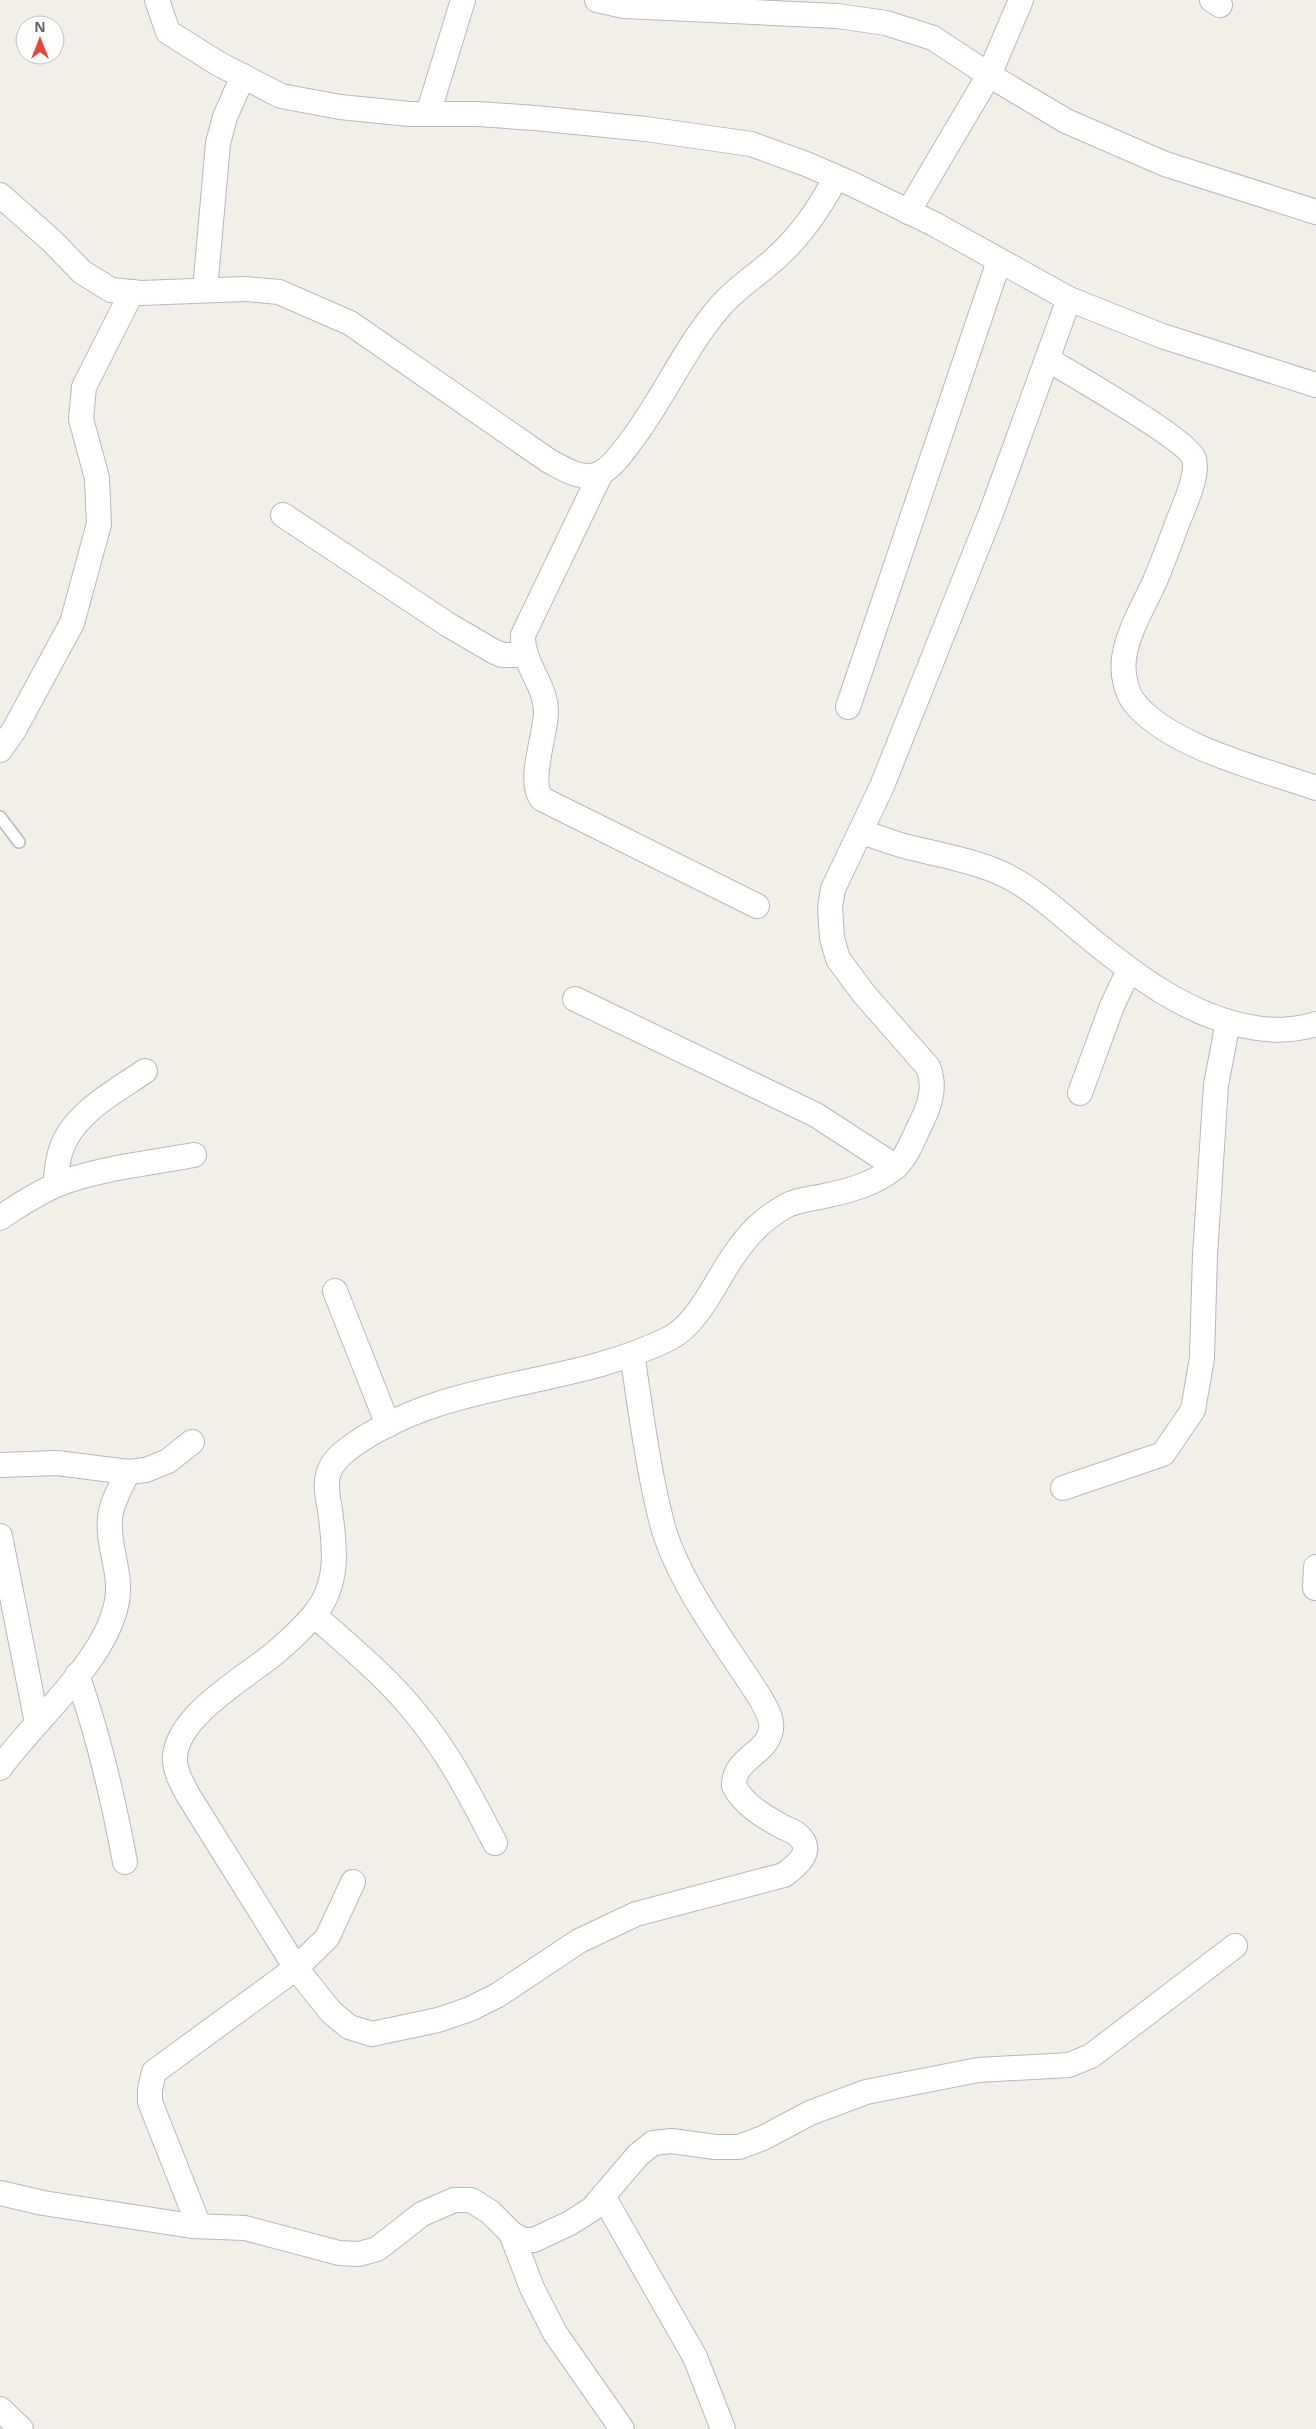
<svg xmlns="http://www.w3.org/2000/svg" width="1316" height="2429" viewBox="0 0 1316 2429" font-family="'Noto Sans',sans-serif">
	<rect width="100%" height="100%" fill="#f1efe8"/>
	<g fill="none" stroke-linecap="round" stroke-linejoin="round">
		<defs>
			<polyline id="service" points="0,817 19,842"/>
			<g id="minor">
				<polyline points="157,0 168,32 219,64 281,96 340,107 410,114 478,114 535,118 646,129 751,144 806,164 852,184 934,224 1069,299 1162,336 1316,385"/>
				<polyline points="597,0 624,6 837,16 886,23 933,38 989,75 908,212"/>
				<polyline points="1021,0 989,75 1066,121 1165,164 1316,212"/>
				<polyline points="1212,0 1220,5"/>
				<polyline points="428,114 463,0"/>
				<path d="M 0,195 L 52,241 L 82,272 L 111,290 L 141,293 L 245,289 L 279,292 L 350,323 L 549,461 C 564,469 585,483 602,472 C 613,466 621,454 628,445 C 662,402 683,350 718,309 C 735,288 759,274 778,256 C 803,233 821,206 836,177"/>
				<polyline points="205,290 218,143 225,117 243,76"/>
				<path d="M 1047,359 C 1070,373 1188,440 1194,459 C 1199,476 1183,508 1177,524 C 1170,543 1163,562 1155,581 C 1144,605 1128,631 1124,658 C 1122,674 1126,695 1138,707 C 1177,749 1262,769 1316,788"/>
				<path d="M 601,473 L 523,635 C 522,664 546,684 546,712 C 546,734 527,783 542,799 L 757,906"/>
				<polyline points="283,515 447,624 493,651 502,655 524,655"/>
				<polyline points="848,707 999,261"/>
				<polyline points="0,750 14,730 72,623 99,524 97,478 81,419 84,387 132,292"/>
				<path d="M 861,832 C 875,836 890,842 904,846 C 939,855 985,862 1016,881 C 1040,895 1061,914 1082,932 C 1133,974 1189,1018 1256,1028 C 1275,1031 1298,1030 1316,1024"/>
				<polyline points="575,999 816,1115 896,1167"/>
				<polyline points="1080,1093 1112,1006 1129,970"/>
				<path d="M 55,1185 C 57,1174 57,1161 61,1150 C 73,1113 115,1092 145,1071"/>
				<path d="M 0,1218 C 17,1206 35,1195 54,1186 C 92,1169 151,1163 194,1155"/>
				<polyline points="335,1291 388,1425"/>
				<path d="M 632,1354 C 641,1411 648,1471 663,1527 C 680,1586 728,1647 761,1699 C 765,1707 773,1719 771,1729 C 768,1754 733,1758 734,1786 C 744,1805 763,1816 781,1826 C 786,1829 794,1831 798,1835 C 816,1851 796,1866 784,1875 L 636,1914 L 579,1941 L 498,1995 L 470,2009 L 438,2020 L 372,2034 L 349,2027 L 331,2012 L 296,1968 L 188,1795 C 182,1783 174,1771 175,1756 C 178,1715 246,1677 275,1653 C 288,1642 302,1629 313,1616 C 340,1585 335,1547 330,1510 C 328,1498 325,1486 328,1475 C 331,1463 340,1455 349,1448 C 447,1377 567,1390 670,1338 C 699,1323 716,1280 734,1255 C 750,1232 761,1221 784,1207 C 795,1200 811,1199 824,1196 C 848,1191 875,1184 894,1168 C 907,1158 914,1137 921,1123 C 930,1105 936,1086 928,1067 L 864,994 L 838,959 L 832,938 L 830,907 L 833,889 L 882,786 L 991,513 L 1069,299"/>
				<polyline points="0,1465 57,1463 128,1472 146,1470 168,1461 192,1442"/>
				<polyline points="1063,1488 1163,1454 1193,1410 1202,1358 1205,1255 1216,1085 1228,1022"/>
				<polyline points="0,1536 37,1723"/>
				<polyline points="1315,1588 1316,1567"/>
				<path d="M 314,1615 C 350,1647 388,1678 418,1716 C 450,1755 472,1799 495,1843"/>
				<path d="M 77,1675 C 99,1736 113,1798 125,1862"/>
				<path d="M 0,1768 C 35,1719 107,1660 117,1601 C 122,1571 107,1546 110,1518 C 111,1503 121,1487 128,1472"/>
				<polyline points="0,2193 43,2203 192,2226 245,2228 339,2253 359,2254 377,2249 422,2214 454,2200 471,2200 490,2212 511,2233 523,2240 534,2240 570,2223 592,2209 638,2155 653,2143 672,2141 715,2147 739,2147 763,2138 810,2113 866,2092 978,2070 1069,2065 1091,2056 1235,1946"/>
				<polyline points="603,2196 695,2357 723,2429"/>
				<polyline points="199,2226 150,2102 150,2089 154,2072 296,1968 327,1938 353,1882"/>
				<polyline points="511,2233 532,2288 555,2333 622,2429"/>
				<polyline points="0,2409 21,2429"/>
			</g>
		</defs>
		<use href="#service" stroke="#b5b8bc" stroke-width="14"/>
		<use href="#minor" stroke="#b5b8bc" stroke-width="26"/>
		<use href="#service" stroke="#fff" stroke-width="11"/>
		<use href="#minor" stroke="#fff" stroke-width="24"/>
	</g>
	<g transform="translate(40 40)"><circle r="24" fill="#ffffff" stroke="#bfc1c3"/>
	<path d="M0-4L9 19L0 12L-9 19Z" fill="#ea4335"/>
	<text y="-8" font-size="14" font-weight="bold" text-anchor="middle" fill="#5f6368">N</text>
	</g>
</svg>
